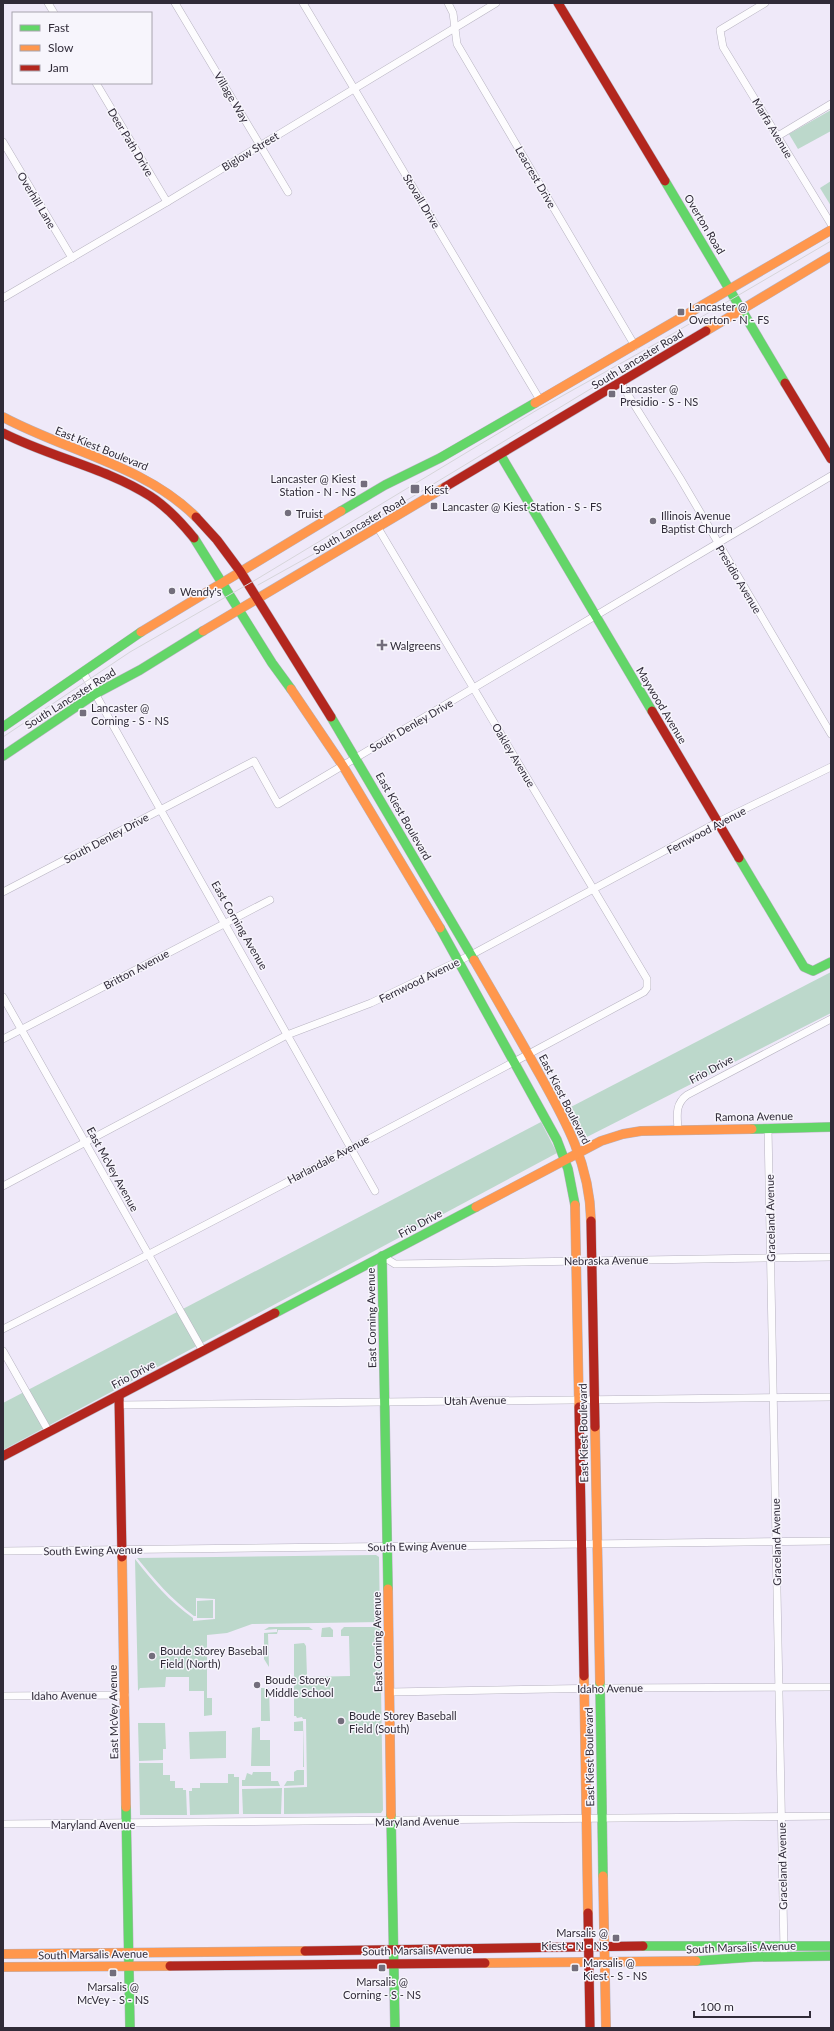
<svg xmlns="http://www.w3.org/2000/svg" width="834" height="2031" viewBox="0 0 834 2031" font-family="Lato,sans-serif">
	<rect width="100%" height="100%" fill="#efe9f9"/>
	<g fill="#bcd8cb">
		<polygon points="831,110 831,131 798,149 789,134"/>
		<polygon points="831,181 831,206 820,188"/>
		<polygon points="831,972 831,1013 581,1140 565,1110"/>
		<polygon points="541,1122 557,1153 3,1450 3,1403"/>
		<path d="M 376,1555 L 379,1557 L 380,1622 L 252,1624 L 227,1633 L 207,1635 L 207,1698 L 212,1698 L 212,1715 L 204,1716 L 204,1691 L 189,1691 L 189,1677 L 166,1677 L 165,1687 L 140,1688 L 138,1691 L 135,1559 C 153,1582 169,1601 193,1618 L 193,1621 L 215,1619 L 215,1599 L 196,1598 L 196,1616 L 194,1616 C 171,1599 155,1580 137,1558 Z"/>
		<polygon points="213,1600 213,1618 197,1618 197,1601"/>
		<polygon points="269,1627 309,1627 313,1630 278,1630 277,1634 268,1634 269,1667 264,1659 264,1633 277,1632 277,1629 264,1630"/>
		<polygon points="330,1627 333,1630 333,1637 321,1637 322,1628"/>
		<polygon points="344,1627 380,1627 383,1810 381,1813 284,1814 284,1788 307,1787 306,1719 303,1719 302,1717 297,1718 296,1716 294,1716 294,1644 304,1643 306,1646 307,1677 350,1676 349,1636 341,1636 341,1630"/>
		<polygon points="261,1688 269,1688 270,1721 261,1721"/>
		<polygon points="303,1721 304,1767 303,1767 303,1731 294,1731 294,1722"/>
		<polygon points="138,1723 165,1723 166,1749 163,1749 163,1760 139,1761"/>
		<polygon points="260,1727 260,1740 270,1740 270,1766 251,1766 252,1728"/>
		<polygon points="226,1731 226,1758 190,1759 189,1732"/>
		<polygon points="139,1763 163,1763 163,1775 170,1775 170,1781 175,1781 175,1788 183,1788 183,1790 186,1790 187,1815 140,1815"/>
		<polygon points="297,1770 304,1770 304,1785 284,1786 287,1781 294,1781 294,1772"/>
		<polygon points="253,1772 271,1772 271,1781 278,1781 280,1786 242,1786 242,1780 245,1780 247,1773 252,1775"/>
		<polygon points="228,1774 234,1774 234,1777 239,1777 239,1814 190,1815 189,1791 192,1791 192,1788 200,1788 200,1783 228,1783"/>
		<polygon points="282,1788 281,1814 243,1814 242,1789"/>
	</g>
	<g fill="none" stroke-linecap="round" stroke-linejoin="round">
		<defs>
			<g id="street">
				<polyline points="48,3 54,13"/>
				<polyline points="175,3 288,192"/>
				<polyline points="303,3 540,400"/>
				<polyline points="448,3 453,13 457,44 635,346"/>
				<polyline points="765,3 720,30 723,47 831,224"/>
				<polyline points="96,83 167,202"/>
				<polyline points="778,136 831,104"/>
				<polyline points="3,142 72,258"/>
				<polyline points="3,298 167,202 496,3"/>
				<polyline points="620,382 680,478 831,734"/>
				<polyline points="83,672 375,1191"/>
				<polyline points="3,892 254,761 278,804 831,476"/>
				<polyline points="3,997 203,1351"/>
				<polyline points="3,1039 270,900"/>
				<polyline points="768,1128 784,1951"/>
				<path d="M 678,1129 C 677,1115 675,1104 687,1095 L 831,1019"/>
				<polyline points="3,1186 287,1035 371,1003 471,955 718,822 831,767"/>
				<polyline points="382,1256 395,1264 831,1257"/>
				<path d="M 3,1329 C 218,1220 431,1107 644,992 L 647,988 L 647,979 L 378,528"/>
				<polyline points="3,1351 49,1432"/>
				<polyline points="119,1405 831,1397"/>
				<polyline points="3,1551 831,1541"/>
				<polyline points="390,1692 608,1688 831,1687"/>
				<polyline points="3,1696 125,1695"/>
				<polyline points="3,1824 831,1816"/>
			</g>
			<g id="fast">
				<polyline points="665,181 785,383"/>
				<polyline points="500,454 652,711"/>
				<polyline points="341,511 385,485 440,458 535,403"/>
				<polyline points="194,538 272,663 291,689"/>
				<polyline points="331,717 474,960"/>
				<polyline points="3,727 141,632"/>
				<polyline points="3,756 95,694 140,670 203,631"/>
				<polyline points="739,858 804,967 813,971 831,962"/>
				<polyline points="440,928 557,1140 568,1169 575,1205"/>
				<polyline points="752,1129 831,1127"/>
				<polyline points="382,1256 388,1589"/>
				<polyline points="275,1313 476,1207"/>
				<polyline points="600,1682 603,1876"/>
				<polyline points="126,1807 130,2028"/>
				<polyline points="391,1815 395,2028"/>
				<polyline points="643,1946 831,1946"/>
				<polyline points="696,1961 753,1957 831,1956"/>
			</g>
			<g id="slow">
				<polyline points="706,331 831,256"/>
				<polyline points="535,403 831,230"/>
				<path d="M 3,417 C 66,451 144,465 196,517"/>
				<polyline points="203,631 445,487"/>
				<polyline points="141,632 341,511"/>
				<polyline points="291,689 343,766 440,928"/>
				<path d="M 474,960 C 495,996 516,1032 536,1068 C 564,1118 590,1162 591,1221"/>
				<polyline points="575,1205 579,1407"/>
				<polyline points="476,1207 601,1141 623,1134 641,1131 752,1129"/>
				<polyline points="595,1427 600,1682"/>
				<polyline points="122,1557 126,1807"/>
				<polyline points="388,1589 391,1815"/>
				<polyline points="584,1676 588,1913"/>
				<polyline points="603,1876 606,2028"/>
				<polyline points="3,1954 305,1951"/>
				<polyline points="485,1963 696,1961"/>
				<polyline points="3,1967 170,1966"/>
			</g>
			<g id="jam">
				<polyline points="558,3 665,181"/>
				<polyline points="785,383 831,459"/>
				<path d="M 3,433 C 50,457 106,468 150,496 C 167,507 181,522 194,538"/>
				<polyline points="445,487 706,331"/>
				<polyline points="196,517 217,540 240,571 331,717"/>
				<polyline points="652,711 739,858"/>
				<polyline points="591,1221 595,1427"/>
				<polyline points="119,1396 122,1557"/>
				<polyline points="579,1407 584,1676"/>
				<polyline points="3,1456 275,1313"/>
				<polyline points="588,1913 590,2028"/>
				<polyline points="305,1951 643,1946"/>
				<polyline points="170,1966 485,1963"/>
			</g>
		</defs>
		<use href="#street" stroke="#b7b3c0" stroke-width="8"/>
		<use href="#fast" stroke="#b7b3c0" stroke-width="10"/>
		<use href="#slow" stroke="#b7b3c0" stroke-width="10"/>
		<use href="#jam" stroke="#b7b3c0" stroke-width="10"/>
		<use href="#street" stroke="#fdfcfe" stroke-width="7"/>
		<use href="#fast" stroke="#63d668" stroke-width="9"/>
		<use href="#slow" stroke="#ff974d" stroke-width="9"/>
		<use href="#jam" stroke="#b3261e" stroke-width="9"/>
		<g stroke="#d6d5da" stroke-width="1">
			<polyline points="258,585 364,526 640,359"/>
			<polyline points="3,737 130,652 257,579 537,410 650,347 831,241"/>
		</g>
	</g>
	<g fill="#736e7c" stroke="#f7f5fc" stroke-width="1.5">
		<rect x="677" y="308" width="8" height="8" rx="2"/>
		<rect x="608" y="390" width="8" height="8" rx="2"/>
		<rect x="360" y="480" width="8" height="8" rx="2"/>
		<rect x="410" y="484" width="10" height="10" rx="2"/>
		<rect x="430" y="502" width="8" height="8" rx="2"/>
		<circle cx="288" cy="513" r="4"/>
		<circle cx="653" cy="521" r="4"/>
		<circle cx="172" cy="591" r="4"/>
		<path d="M380 639h4v4h4v4h-4v4h-4v-4h-4v-4h4z"/>
		<rect x="79" y="709" width="8" height="8" rx="2"/>
		<circle cx="152" cy="1656" r="4"/>
		<circle cx="257" cy="1685" r="4"/>
		<circle cx="341" cy="1721" r="4"/>
		<rect x="612" y="1934" width="8" height="8" rx="2"/>
		<rect x="378" y="1964" width="8" height="8" rx="2"/>
		<rect x="571" y="1964" width="8" height="8" rx="2"/>
		<rect x="109" y="1969" width="8" height="8" rx="2"/>
	</g>
	<g text-anchor="middle" dominant-baseline="central" stroke-width="3" stroke-linejoin="round" paint-order="stroke">
		<g font-size="11" fill="#302b38" stroke="#f7f5fc">
			<text transform="translate(232 97) rotate(59)">Village Way</text>
			<text transform="translate(773 128) rotate(59)">Marfa Avenue</text>
			<text transform="translate(131 142) rotate(59)">Deer Path Drive</text>
			<text transform="translate(250 151) rotate(-31)">Biglow Street</text>
			<text transform="translate(536 177) rotate(60)">Leacrest Drive</text>
			<text transform="translate(37 200) rotate(59)">Overhill Lane</text>
			<text transform="translate(422 201) rotate(59)">Stovall Drive</text>
			<text transform="translate(705 224) rotate(59)">Overton Road</text>
			<text transform="translate(637 359) rotate(-31)">South Lancaster Road</text>
			<text transform="translate(102 448) rotate(22)">East Kiest Boulevard</text>
			<text transform="translate(359 525) rotate(-30)">South Lancaster Road</text>
			<text transform="translate(739 579) rotate(59)">Presidio Avenue</text>
			<text transform="translate(70 698) rotate(-32)">South Lancaster Road</text>
			<text transform="translate(662 705) rotate(59)">Maywood Avenue</text>
			<text transform="translate(411 725) rotate(-30)">South Denley Drive</text>
			<text transform="translate(514 755) rotate(59)">Oakley Avenue</text>
			<text transform="translate(404 816) rotate(60)">East Kiest Boulevard</text>
			<text transform="translate(706 830) rotate(-28)">Fernwood Avenue</text>
			<text transform="translate(106 838) rotate(-28)">South Denley Drive</text>
			<text transform="translate(240 925) rotate(60)">East Corning Avenue</text>
			<text transform="translate(136 969) rotate(-28)">Britton Avenue</text>
			<text transform="translate(419 980) rotate(-26)">Fernwood Avenue</text>
			<text transform="translate(711 1069) rotate(-28)">Frio Drive</text>
			<text transform="translate(565 1099) rotate(63)">East Kiest Boulevard</text>
			<text transform="translate(754 1116) rotate(-1)">Ramona Avenue</text>
			<text transform="translate(328 1159) rotate(-28)">Harlandale Avenue</text>
			<text transform="translate(113 1169) rotate(61)">East McVey Avenue</text>
			<text transform="translate(770 1218) rotate(-91)">Graceland Avenue</text>
			<text transform="translate(420 1223) rotate(-28)">Frio Drive</text>
			<text transform="translate(606 1260) rotate(-1)">Nebraska Avenue</text>
			<text transform="translate(371 1318) rotate(-91)">East Corning Avenue</text>
			<text transform="translate(133 1374) rotate(-28)">Frio Drive</text>
			<text transform="translate(475 1400) rotate(-1)">Utah Avenue</text>
			<text transform="translate(583 1433) rotate(-91)">East Kiest Boulevard</text>
			<text transform="translate(776 1542) rotate(-91)">Graceland Avenue</text>
			<text transform="translate(417 1546) rotate(-1)">South Ewing Avenue</text>
			<text transform="translate(93 1550) rotate(-1)">South Ewing Avenue</text>
			<text transform="translate(377 1642) rotate(-91)">East Corning Avenue</text>
			<text transform="translate(610 1688) rotate(-1)">Idaho Avenue</text>
			<text transform="translate(64 1695) rotate(-1)">Idaho Avenue</text>
			<text transform="translate(113 1712) rotate(-91)">East McVey Avenue</text>
			<text transform="translate(589 1757) rotate(-91)">East Kiest Boulevard</text>
			<text transform="translate(417 1821) rotate(-1)">Maryland Avenue</text>
			<text x="93" y="1824">Maryland Avenue</text>
			<text transform="translate(782 1866) rotate(-91)">Graceland Avenue</text>
			<text transform="translate(741 1947) rotate(-2)">South Marsalis Avenue</text>
			<text transform="translate(417 1950) rotate(-1)">South Marsalis Avenue</text>
			<text transform="translate(93 1954) rotate(-1)">South Marsalis Avenue</text>
		</g>
		<g font-size="11" fill="#302b38" stroke="#f7f5fc" text-anchor="start">
			<text x="689" y="306">Lancaster @<tspan x="689" dy="13">Overton - N - FS</tspan></text>
			<text x="620" y="388">Lancaster @<tspan x="620" dy="13">Presidio - S - NS</tspan></text>
			<text x="356" y="478" text-anchor="end">Lancaster @ Kiest<tspan x="356" dy="13">Station - N - NS</tspan></text>
			<text x="424" y="489">Kiest</text>
			<text x="442" y="506">Lancaster @ Kiest Station - S - FS</text>
			<text x="296" y="513">Truist</text>
			<text x="661" y="515">Illinois Avenue<tspan x="661" dy="13">Baptist Church</tspan></text>
			<text x="180" y="591">Wendy's</text>
			<text x="390" y="645">Walgreens</text>
			<text x="91" y="707">Lancaster @<tspan x="91" dy="13">Corning - S - NS</tspan></text>
			<text x="160" y="1650">Boude Storey Baseball<tspan x="160" dy="13">Field (North)</tspan></text>
			<text x="265" y="1679">Boude Storey<tspan x="265" dy="13">Middle School</tspan></text>
			<text x="349" y="1715">Boude Storey Baseball<tspan x="349" dy="13">Field (South)</tspan></text>
			<text x="608" y="1932" text-anchor="end">Marsalis @<tspan x="608" dy="13">Kiest - N - NS</tspan></text>
			<text x="583" y="1962">Marsalis @<tspan x="583" dy="13">Kiest - S - NS</tspan></text>
			<text x="382" y="1981" text-anchor="middle">Marsalis @<tspan x="382" dy="13">Corning - S - NS</tspan></text>
			<text x="113" y="1986" text-anchor="middle">Marsalis @<tspan x="113" dy="13">McVey - S - NS</tspan></text>
		</g>
	</g>
	<rect width="834" height="2031" fill="none" stroke="#302b38" stroke-width="8"/>
	<rect x="12" y="12" width="140" height="72" fill="#f7f5fc" stroke="#a7a4ae"/>
	<rect x="20" y="25" width="20" height="6" fill="#63d668" stroke="#a7a4ae"/>
	<text x="48" y="32" font-size="12" fill="#302b38">Fast</text>
	<rect x="20" y="45" width="20" height="6" fill="#ff974d" stroke="#a7a4ae"/>
	<text x="48" y="52" font-size="12" fill="#302b38">Slow</text>
	<rect x="20" y="65" width="20" height="6" fill="#b3261e" stroke="#a7a4ae"/>
	<text x="48" y="72" font-size="12" fill="#302b38">Jam</text>
	<path d="M694 2011v6h116v-6" fill="none" stroke="#302b38" stroke-width="2"/>
	<text x="700" y="2011" font-size="12" fill="#302b38" stroke="#f7f5fc" stroke-width="3" paint-order="stroke">100 m</text>
</svg>
